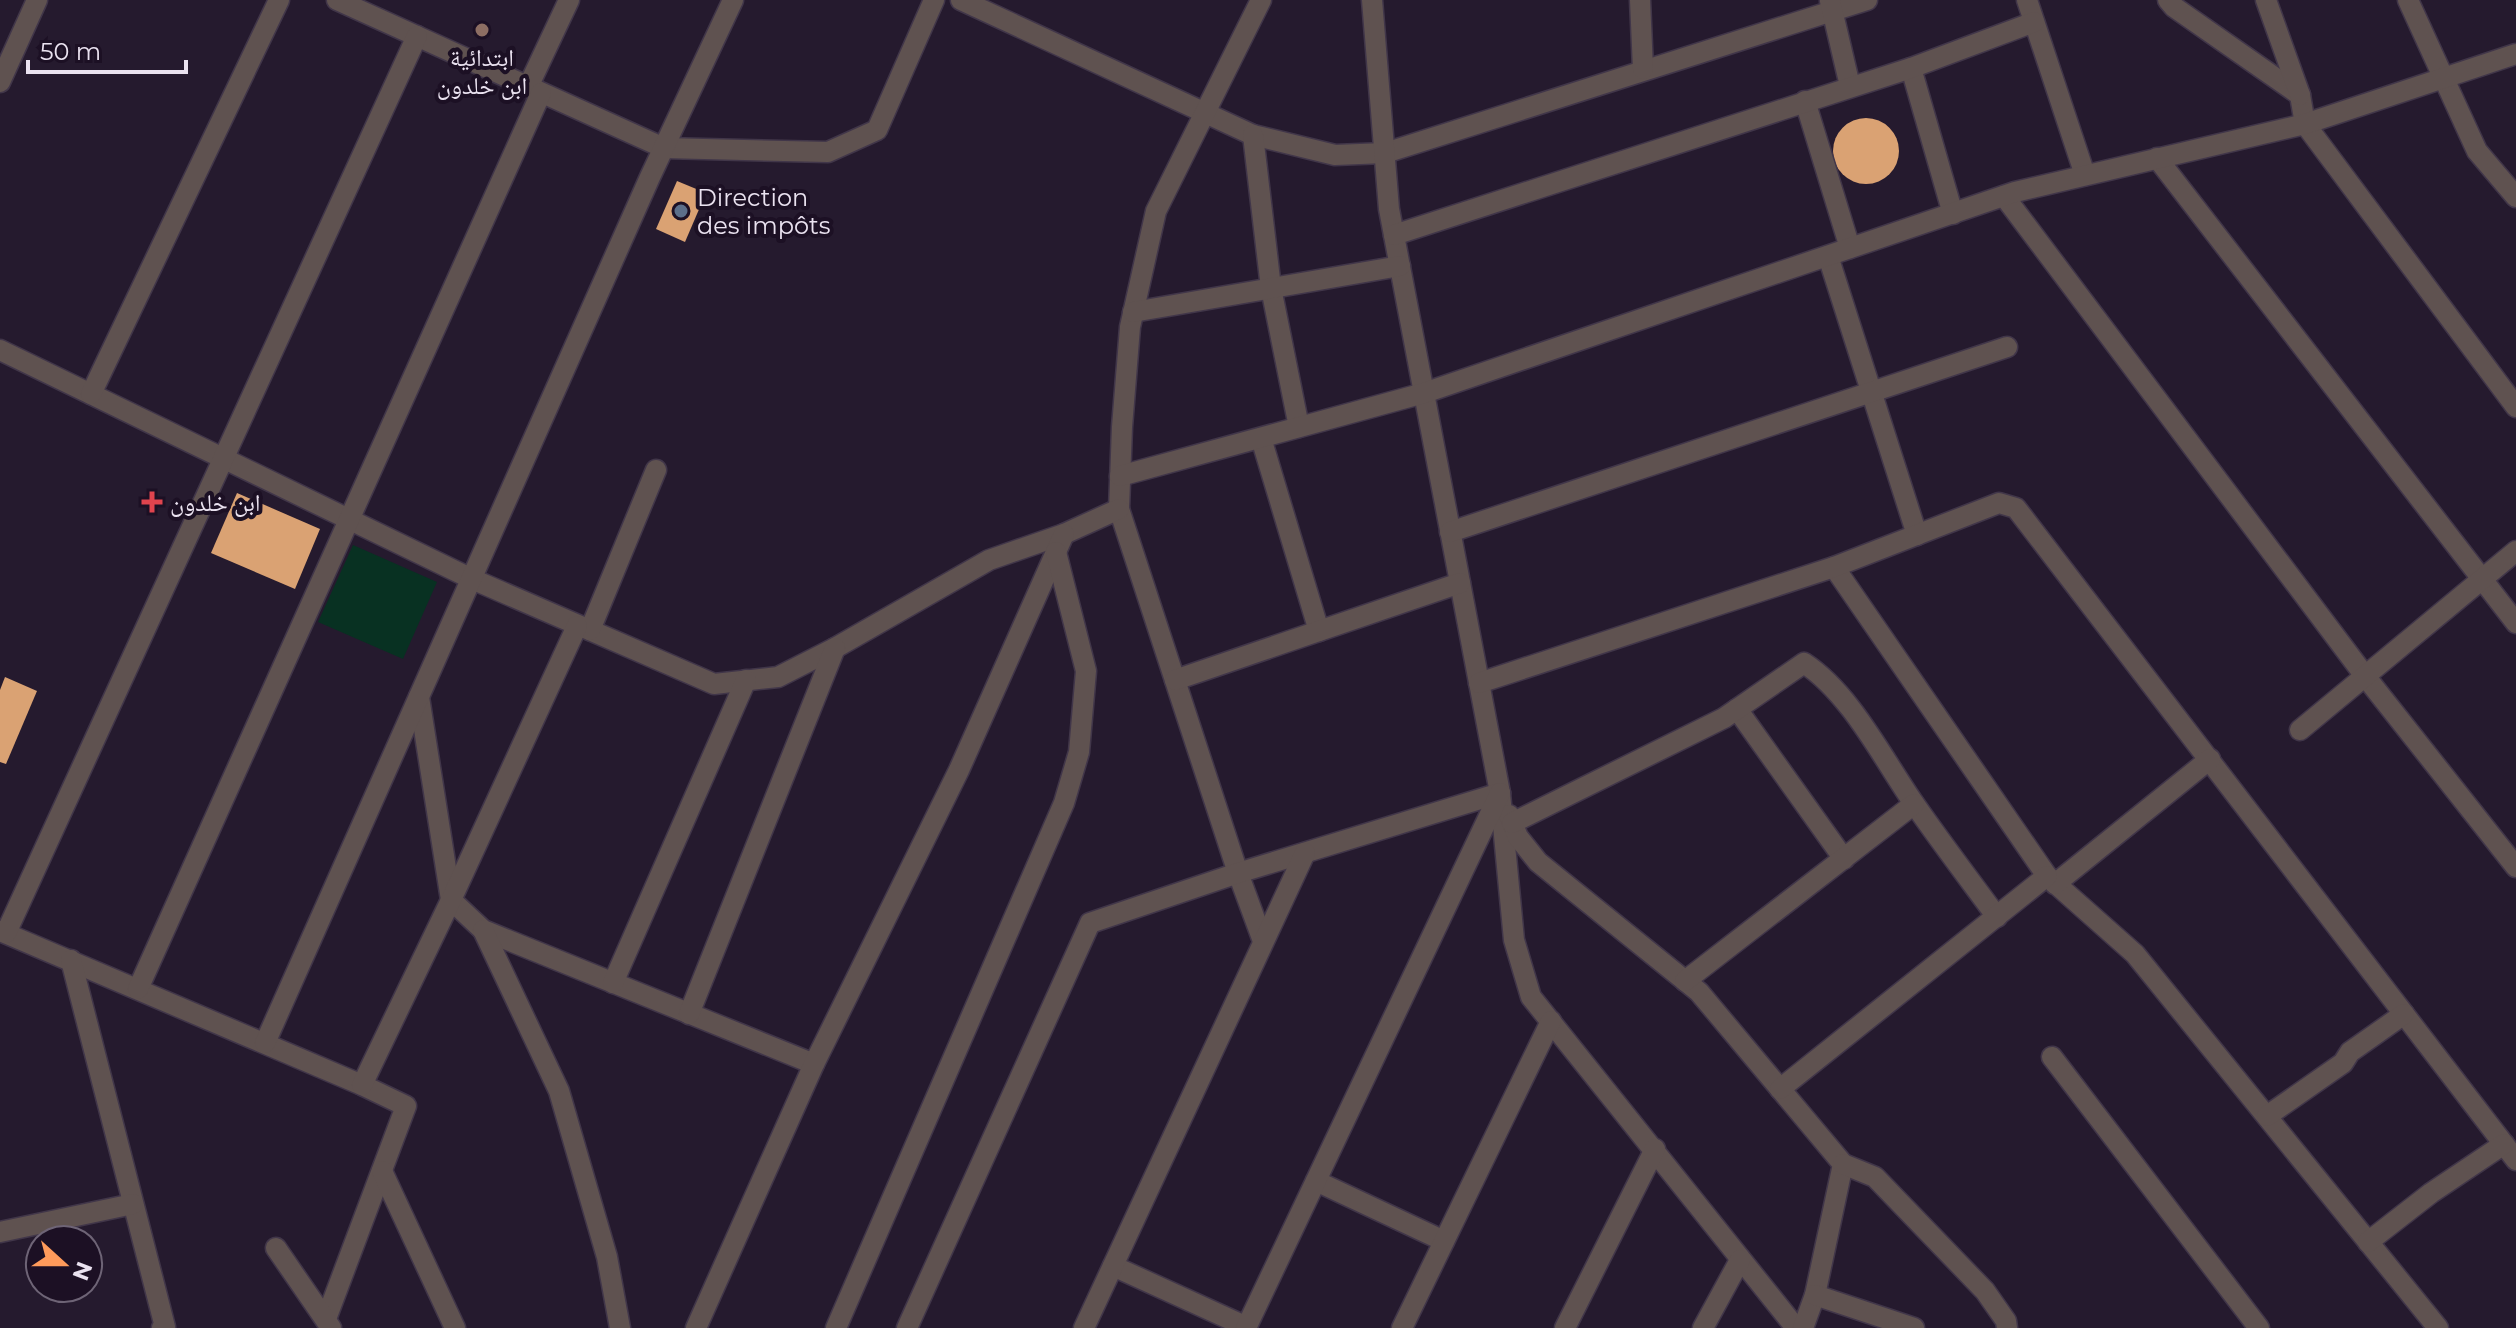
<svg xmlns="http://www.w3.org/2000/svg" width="2516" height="1328" viewBox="0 0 2516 1328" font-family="Montserrat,'Noto Naskh Arabic',sans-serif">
	<rect width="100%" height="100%" fill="#251a2e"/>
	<polygon fill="#083122" points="353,545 437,582 403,659 318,622"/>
	<g fill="#daa273">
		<circle cx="1866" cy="151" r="33"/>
		<polygon points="677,181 706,193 685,242 656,229"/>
		<polygon points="237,493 320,529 295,589 211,553"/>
		<polygon points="5,677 37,691 6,764 0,762 0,690"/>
	</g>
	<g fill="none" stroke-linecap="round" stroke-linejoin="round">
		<defs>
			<g id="minor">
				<polyline points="337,0 664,148 828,152 877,130 934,0"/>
				<polyline points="961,0 1253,135 1335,155 1385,153 1867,0"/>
				<polyline points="1261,0 1156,211 1130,327 1122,427 1119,509 1238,873 1263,941"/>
				<polyline points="1372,0 1389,209 1500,793 1514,940 1531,997 1796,1328"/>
				<polyline points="1640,0 1643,69"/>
				<polyline points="2027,0 2085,175"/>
				<polyline points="2168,0 2174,7 2300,95 2305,124 2516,407"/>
				<polyline points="2266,0 2300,95"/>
				<polyline points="2408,0 2477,151 2516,197"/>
				<polyline points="1830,1 1850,86"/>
				<polyline points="1911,68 1953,214"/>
				<polyline points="0,82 37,0"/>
				<polyline points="528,87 569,0"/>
				<polyline points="1805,101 1850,248"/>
				<polyline points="1253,135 1271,288 1299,427"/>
				<polyline points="2157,158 2516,623"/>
				<polyline points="2004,196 2365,676 2516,867"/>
				<polyline points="1394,235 1911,68 2034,22"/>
				<polyline points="1828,256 1917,535"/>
				<polyline points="1133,312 1400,266"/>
				<polyline points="0,350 472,579 714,684 778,677 835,648 989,560 1064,534 1119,509"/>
				<polyline points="91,394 279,0"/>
				<polyline points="1261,438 1319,631"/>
				<polyline points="1120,476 1424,393 2015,192 2305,124 2516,54"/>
				<polyline points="1450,532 2007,347"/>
				<polyline points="1834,567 2047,876 2135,954 2438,1328"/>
				<polyline points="590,630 656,470"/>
				<polyline points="1175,680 1460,583"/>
				<polyline points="1479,683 1834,567 1999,503 2016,508 2516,1160"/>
				<polyline points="419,697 451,900 483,930 814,1064"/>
				<polyline points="1737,709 1844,859"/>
				<polyline points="2300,730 2516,551"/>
				<polyline points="1509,815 1518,837 1538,862 1699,992 1843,1164 1815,1295 1803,1328"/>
				<path d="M 1512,823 L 1724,718 L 1804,663 C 1850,693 1882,757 1913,802 C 1940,841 1969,879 1997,917"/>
				<polyline points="2055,884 2210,759"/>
				<polyline points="483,930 559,1091 607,1257 620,1328"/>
				<polyline points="0,931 362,1085 406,1106 326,1319"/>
				<polyline points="6,933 417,36"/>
				<polyline points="71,960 165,1327 162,1328"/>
				<polyline points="1685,981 1914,804"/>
				<polyline points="613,983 746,680"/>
				<polyline points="138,989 541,93"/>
				<polyline points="689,1014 835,648"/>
				<polyline points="265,1043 650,177 733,0"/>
				<polyline points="2052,1057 2259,1328"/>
				<polyline points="362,1085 451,900 577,626"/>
				<polyline points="1780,1089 2047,876"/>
				<polyline points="2267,1116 2343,1063 2350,1052 2404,1014"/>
				<polyline points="1843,1164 1875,1177 1985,1291 2006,1321 2007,1328"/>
				<polyline points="382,1171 455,1328"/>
				<polyline points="1316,1181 1444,1241"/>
				<polyline points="0,1232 133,1204"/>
				<polyline points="2368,1242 2431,1193 2504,1144"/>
				<polyline points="276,1248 331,1328"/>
				<polyline points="1113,1266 1247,1327"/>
				<polyline points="1815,1295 1914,1328"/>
				<polyline points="696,1328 814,1064 959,770 1064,534"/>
				<polyline points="836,1328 1064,803 1079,752 1086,671 1056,552"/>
				<polyline points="907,1328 1090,923 1238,873 1500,793"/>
				<polyline points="1084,1328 1305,853"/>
				<polyline points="1246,1328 1500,793"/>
				<polyline points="1402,1328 1551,1021"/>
				<polyline points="1565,1328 1655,1149"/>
				<polyline points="1703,1328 1740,1260"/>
			</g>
		</defs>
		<use href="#minor" stroke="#413649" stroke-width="23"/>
		<use href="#minor" stroke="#5f5250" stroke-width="20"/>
	</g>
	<circle fill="#8d6e63" stroke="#1c1024" stroke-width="3" cx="482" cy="30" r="8"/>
	<circle fill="#5c6f8a" stroke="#1c1024" stroke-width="3" cx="681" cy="211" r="8"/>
	<path fill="#e0444e" stroke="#1c1024" stroke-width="3" d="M148 490h8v8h8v8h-8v8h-8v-8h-8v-8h8z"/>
	<g text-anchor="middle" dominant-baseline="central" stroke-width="8" stroke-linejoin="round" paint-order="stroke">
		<g font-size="24" fill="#eae2f0" stroke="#1c1024" text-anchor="start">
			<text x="482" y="57" text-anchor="middle">ابتدائية<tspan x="482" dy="28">ابن خلدون</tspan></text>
			<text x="697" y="197">Direction<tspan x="697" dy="28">des impôts</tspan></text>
			<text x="170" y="502">ابن خلدون</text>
		</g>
	</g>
	<g transform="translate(64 1264) rotate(111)"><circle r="38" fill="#1c1024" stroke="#6e6476" stroke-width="2"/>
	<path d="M0-6L14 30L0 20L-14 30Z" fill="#ff9b5b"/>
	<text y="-12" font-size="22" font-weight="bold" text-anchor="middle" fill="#eae2f0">N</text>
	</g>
	<path d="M28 60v12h158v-12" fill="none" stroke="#eae2f0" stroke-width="4"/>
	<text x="40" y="60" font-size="24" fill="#eae2f0" stroke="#1c1024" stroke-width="6" paint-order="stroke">50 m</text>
</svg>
